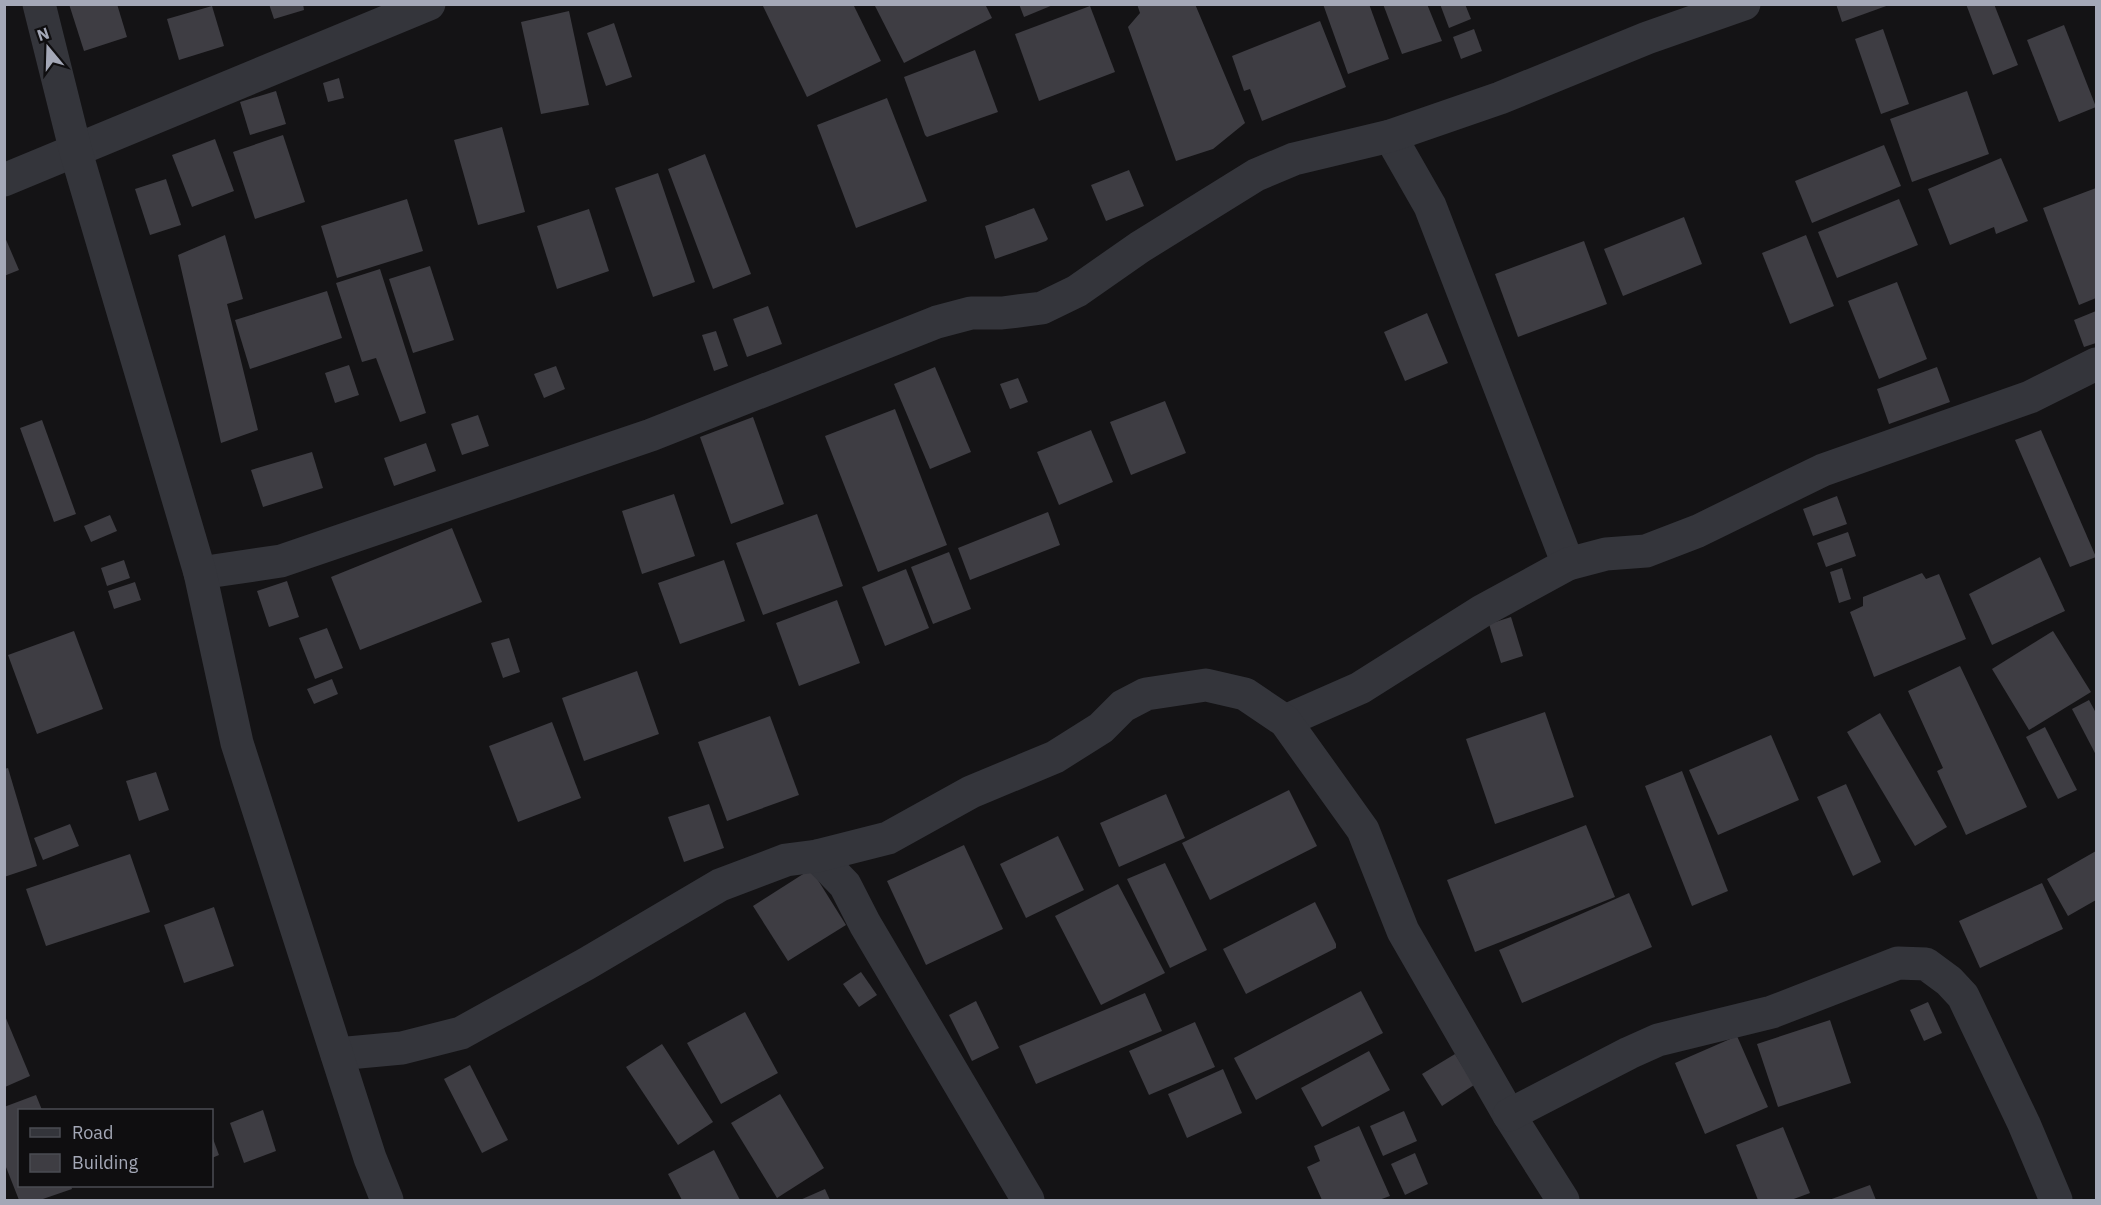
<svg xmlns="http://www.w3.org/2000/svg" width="2101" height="1205" viewBox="0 0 2101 1205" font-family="'IBM Plex Sans',sans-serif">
	<rect width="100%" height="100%" fill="#141315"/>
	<g fill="#3e3d43">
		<polygon points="69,4 117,4 127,37 84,51"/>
		<polygon points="269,4 303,4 304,10 274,19"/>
		<polygon points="762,4 853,4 881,61 807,97"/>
		<polygon points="874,4 985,4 992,18 904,63"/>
		<polygon points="1019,4 1053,4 1053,5 1024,17"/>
		<polygon points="1137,4 1195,4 1245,123 1213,149 1176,161 1128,27 1140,13"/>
		<polygon points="1323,4 1369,4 1389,59 1348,74"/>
		<polygon points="1383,4 1427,4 1442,41 1402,54"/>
		<polygon points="1440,4 1465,4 1471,19 1449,28"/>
		<polygon points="1836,4 1889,4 1889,5 1842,22"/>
		<polygon points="1966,4 1994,4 2018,65 1993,75"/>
		<polygon points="212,6 224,46 179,60 167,19"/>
		<polygon points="1090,6 1115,72 1039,101 1015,34"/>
		<polygon points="569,11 589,105 541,114 521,22"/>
		<polygon points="1320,21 1346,87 1262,121 1250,89 1244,91 1232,56"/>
		<polygon points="614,23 632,77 606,86 587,33"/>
		<polygon points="2064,25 2096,107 2059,122 2027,40"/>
		<polygon points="1474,29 1482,51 1461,59 1453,37"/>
		<polygon points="1883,29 1909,104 1881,114 1855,39"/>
		<polygon points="975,50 998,112 927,137 925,135 904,77"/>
		<polygon points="339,78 344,98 328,102 323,83"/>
		<polygon points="276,91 286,124 250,135 240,102"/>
		<polygon points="1967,91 1989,154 1912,182 1890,119"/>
		<polygon points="887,98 927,201 856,228 817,125"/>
		<polygon points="502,127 525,212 478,225 454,140"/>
		<polygon points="283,135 305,202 255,219 233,152"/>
		<polygon points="215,139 234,191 192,207 172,155"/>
		<polygon points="1884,145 1901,186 1812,223 1795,181"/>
		<polygon points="705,154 751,274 713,289 668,169"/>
		<polygon points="2001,158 2028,221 1996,234 1994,227 1950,245 1928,189"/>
		<polygon points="1129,170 1144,206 1106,221 1091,185"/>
		<polygon points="658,173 695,282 653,297 615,188"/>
		<polygon points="166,179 181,225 150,235 135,189"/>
		<polygon points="2096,188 2096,298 2079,305 2043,208"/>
		<polygon points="407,199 423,251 337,278 321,226"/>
		<polygon points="1899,199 1918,245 1837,278 1818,232"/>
		<polygon points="1034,208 1048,239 1046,241 995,259 985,226"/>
		<polygon points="589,209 609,271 557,289 537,226"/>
		<polygon points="1684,217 1702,264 1623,296 1604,249"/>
		<polygon points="4,235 19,270 4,276"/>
		<polygon points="225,235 243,299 227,304 258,430 221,443 178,255"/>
		<polygon points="1806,235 1834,306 1790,324 1762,253"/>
		<polygon points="1584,241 1607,304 1518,337 1495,274"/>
		<polygon points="430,266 454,340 413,353 389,279"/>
		<polygon points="380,269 426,413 400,422 376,358 362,362 336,283"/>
		<polygon points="1897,282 1927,359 1879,379 1848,301"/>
		<polygon points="327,291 342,338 250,369 235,320"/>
		<polygon points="768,306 782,344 747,357 733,319"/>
		<polygon points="2096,311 2096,343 2084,347 2074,320"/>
		<polygon points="1427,313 1448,363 1405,381 1384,332"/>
		<polygon points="716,331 728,366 714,371 702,335"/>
		<polygon points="349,365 359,395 335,403 325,373"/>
		<polygon points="556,366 565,389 544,398 534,374"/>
		<polygon points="935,367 971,452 930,469 894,384"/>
		<polygon points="1937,367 1950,402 1889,424 1877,389"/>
		<polygon points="1018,378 1028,402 1010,409 1000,384"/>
		<polygon points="1165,401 1186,453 1131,475 1110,422"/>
		<polygon points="895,409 947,545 878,572 825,436"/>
		<polygon points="478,415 489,446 462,455 451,424"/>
		<polygon points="753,417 784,504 731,524 700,437"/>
		<polygon points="42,420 76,514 54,522 20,428"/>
		<polygon points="1091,430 1113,482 1059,505 1037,452"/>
		<polygon points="2041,430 2096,557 2070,567 2015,440"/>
		<polygon points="426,443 436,471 394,486 384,458"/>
		<polygon points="312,452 323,488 263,507 251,470"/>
		<polygon points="674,494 695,556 642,574 622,511"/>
		<polygon points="1837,496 1847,524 1813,536 1803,509"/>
		<polygon points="1048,512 1060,545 970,580 958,548"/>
		<polygon points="817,514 843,586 763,615 736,543"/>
		<polygon points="110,515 117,531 91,542 84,526"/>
		<polygon points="452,528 482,602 360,650 331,577"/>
		<polygon points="1848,532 1856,556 1826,567 1817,543"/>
		<polygon points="949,552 971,609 933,624 911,567"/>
		<polygon points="2040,557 2065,611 1992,645 1969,594"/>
		<polygon points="124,560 130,578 107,586 101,568"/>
		<polygon points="724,560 745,621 680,644 658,583"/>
		<polygon points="1842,568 1851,599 1839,603 1830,572"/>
		<polygon points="906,569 929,628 885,646 862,587"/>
		<polygon points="1922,573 1926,579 1939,574 1966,639 1874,677 1850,612 1863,606 1863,597"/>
		<polygon points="287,581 299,617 269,627 257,591"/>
		<polygon points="135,582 141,600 114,609 108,591"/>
		<polygon points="837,600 860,663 799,686 776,623"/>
		<polygon points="1511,617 1523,656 1501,663 1489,624"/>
		<polygon points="327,628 343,668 315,679 299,638"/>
		<polygon points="74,631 103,709 37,734 8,655"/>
		<polygon points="2053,631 2091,692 2029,730 1992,669"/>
		<polygon points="509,638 520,672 503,678 491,643"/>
		<polygon points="1960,666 2027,807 1966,835 1937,771 1943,768 1908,691"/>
		<polygon points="637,671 659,734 584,761 562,698"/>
		<polygon points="332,679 338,694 314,704 307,689"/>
		<polygon points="2089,700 2096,713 2096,755 2072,709"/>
		<polygon points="1545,712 1574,797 1495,824 1466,739"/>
		<polygon points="1880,713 1947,827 1915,846 1847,732"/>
		<polygon points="770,716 799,795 727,821 698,742"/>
		<polygon points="552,722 581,798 518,822 489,746"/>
		<polygon points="2045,727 2077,790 2058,799 2026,737"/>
		<polygon points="1771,735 1799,800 1718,835 1689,770"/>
		<polygon points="8,768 37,866 4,877 4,769"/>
		<polygon points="1682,771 1728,891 1692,906 1645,786"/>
		<polygon points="156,772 169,810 139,821 126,781"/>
		<polygon points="1846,784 1881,862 1853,876 1817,797"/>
		<polygon points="1289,790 1317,846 1210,900 1182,843"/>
		<polygon points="1166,794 1185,838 1119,867 1100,823"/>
		<polygon points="709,804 724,848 684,862 668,817"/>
		<polygon points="70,824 79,846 43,860 34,838"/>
		<polygon points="1586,825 1615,897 1475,952 1447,880"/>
		<polygon points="1058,836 1084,890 1026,918 1000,864"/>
		<polygon points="964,845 1003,929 926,965 887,881"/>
		<polygon points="2096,851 2096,900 2068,916 2047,879"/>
		<polygon points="130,854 150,912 46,946 26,889"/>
		<polygon points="1165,863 1207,950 1170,968 1127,879"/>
		<polygon points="811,869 846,925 788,961 753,906"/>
		<polygon points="2042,883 2063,929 1980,968 1959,921"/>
		<polygon points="1118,884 1165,973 1101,1005 1055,916"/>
		<polygon points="1629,893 1652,947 1522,1003 1499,950"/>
		<polygon points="1315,902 1336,944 1336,948 1246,994 1223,949"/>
		<polygon points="214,907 234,966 184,983 164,925"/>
		<polygon points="861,972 877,995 859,1007 843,984"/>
		<polygon points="1361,991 1383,1033 1256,1100 1234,1058"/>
		<polygon points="1145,993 1162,1031 1036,1084 1019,1046"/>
		<polygon points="976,1001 999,1048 972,1061 949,1015"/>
		<polygon points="1928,1002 1942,1033 1924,1041 1910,1010"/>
		<polygon points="745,1012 778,1073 721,1104 687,1043"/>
		<polygon points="5,1016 30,1076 5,1087"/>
		<polygon points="1830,1020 1851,1083 1778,1107 1757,1044"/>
		<polygon points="1195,1022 1215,1067 1149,1095 1129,1051"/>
		<polygon points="1737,1036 1768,1107 1705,1134 1675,1063"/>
		<polygon points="662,1044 713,1122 678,1145 626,1067"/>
		<polygon points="1369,1051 1390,1090 1322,1127 1301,1088"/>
		<polygon points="1455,1054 1474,1085 1442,1106 1422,1074"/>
		<polygon points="470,1065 508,1140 482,1153 444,1079"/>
		<polygon points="1223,1069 1242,1113 1187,1138 1168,1094"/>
		<polygon points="780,1094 824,1168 777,1198 731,1123"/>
		<polygon points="36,1095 42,1110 20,1110 20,1186 71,1186 72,1189 40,1200 19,1200 4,1162 4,1107"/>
		<polygon points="263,1110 276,1151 244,1163 230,1123"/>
		<polygon points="1404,1111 1417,1141 1383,1156 1370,1126"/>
		<polygon points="1359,1126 1390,1196 1379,1200 1322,1200 1307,1167 1320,1161 1314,1146"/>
		<polygon points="1783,1127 1810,1193 1791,1200 1758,1200 1736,1145"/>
		<polygon points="212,1136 219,1155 212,1158"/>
		<polygon points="714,1150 740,1200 682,1200 668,1174"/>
		<polygon points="1415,1153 1428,1184 1405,1195 1391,1164"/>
		<polygon points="1870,1185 1876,1200 1829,1200"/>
		<polygon points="825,1189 830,1200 800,1200"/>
	</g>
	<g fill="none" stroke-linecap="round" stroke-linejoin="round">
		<g stroke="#34353b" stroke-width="33">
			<polyline points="1390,136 1430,206 1568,564"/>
			<polyline points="4,180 429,4"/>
			<polyline points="200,573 281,561 651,435 937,322 971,313 1002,313 1042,308 1077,291 1140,247 1256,175 1294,159 1390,136 1500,98 1647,38 1744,4"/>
			<polyline points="1285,721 1360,688 1482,611 1568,564 1606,554 1646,551 1698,531 1823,470 2030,397 2096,364"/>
			<polyline points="817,856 845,885 865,924 1028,1200"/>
			<polyline points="337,1054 402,1048 461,1033 586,964 720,885 786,860 817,856 888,838 971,792 1055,757 1101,728 1123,706 1146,694 1206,685 1245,694 1285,721 1363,830 1403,931 1509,1115 1563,1200"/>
			<polyline points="1509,1115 1629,1053 1658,1040 1772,1012 1898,963 1926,964 1949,981 1963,996 2024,1124 2056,1200"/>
		</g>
		<polyline stroke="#34353b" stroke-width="33" points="39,4 76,152 200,573 237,743 370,1158 387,1200"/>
	</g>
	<rect width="2101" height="1205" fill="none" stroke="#a4a8b7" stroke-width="12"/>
	<rect x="18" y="1109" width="195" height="78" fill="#0f0e10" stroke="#4b4c53" stroke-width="1.5"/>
	<rect x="30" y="1128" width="30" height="9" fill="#34353b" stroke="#4b4c53" stroke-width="1.5"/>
	<text x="72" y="1139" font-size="18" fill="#a4a8b7">Road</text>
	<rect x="30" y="1154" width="30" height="18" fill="#3e3d43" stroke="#4b4c53" stroke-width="1.5"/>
	<text x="72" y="1169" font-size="18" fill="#a4a8b7">Building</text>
	<g transform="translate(48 48) rotate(341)" stroke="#0f0e10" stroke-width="4.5" paint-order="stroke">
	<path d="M0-4.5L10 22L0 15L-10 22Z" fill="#a4a8b7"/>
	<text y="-9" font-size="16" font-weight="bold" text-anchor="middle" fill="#a4a8b7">N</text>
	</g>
</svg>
